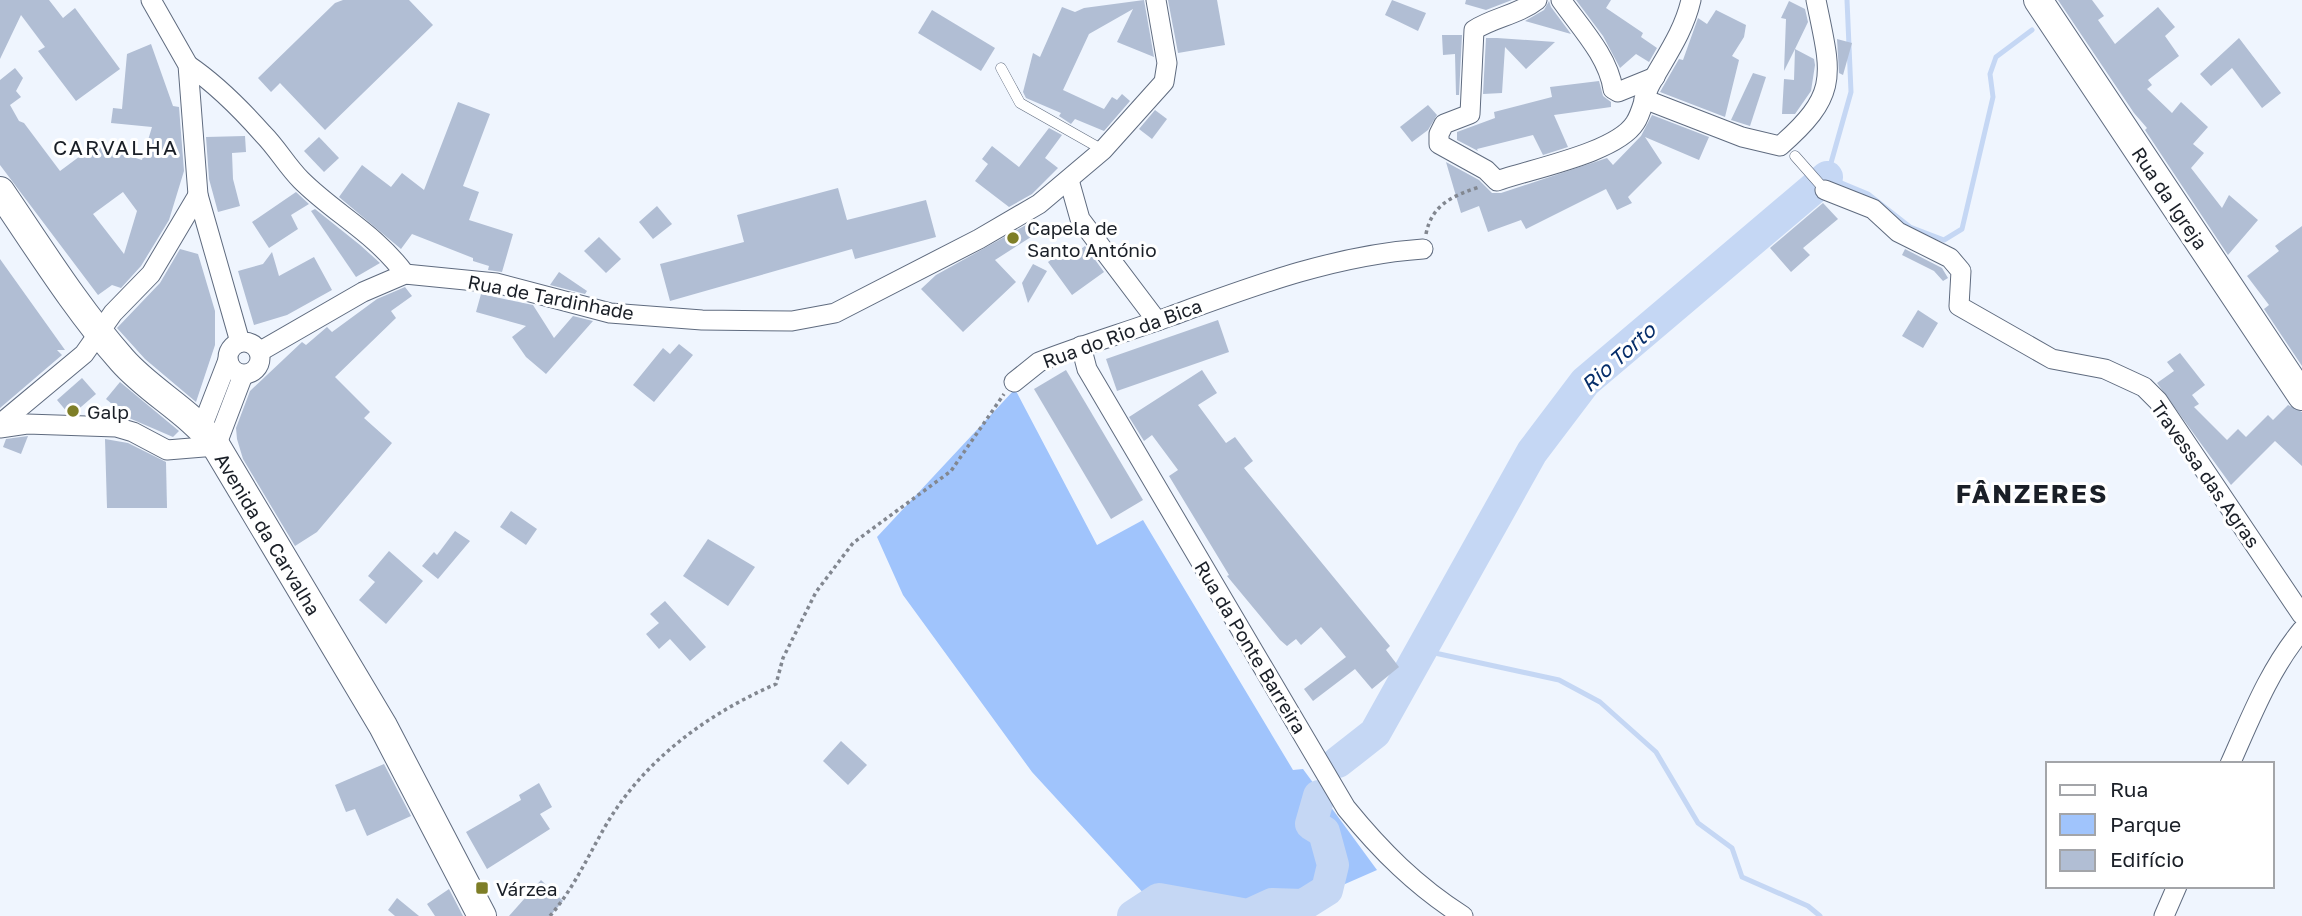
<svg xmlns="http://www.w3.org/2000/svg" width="2302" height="916" viewBox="0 0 2302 916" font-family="'Golos Text',sans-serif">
	<rect width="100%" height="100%" fill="#eff5fe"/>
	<polygon fill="#a0c4fc" points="1015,389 1097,545 1143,520 1293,770 1303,769 1377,870 1320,895 1195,908 1152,892 1146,896 1032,772 903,595 877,537"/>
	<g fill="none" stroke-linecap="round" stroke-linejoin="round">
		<g stroke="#c5d7f4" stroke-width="5">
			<polyline points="1847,0 1851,92 1827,177 1868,194 1910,227 1944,240 1962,229 1993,97 1990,74 1996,57 2032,30"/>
			<polyline points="1421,650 1559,680 1600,702 1656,752 1698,823 1732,848 1742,877 1808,906 1820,916"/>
		</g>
		<g stroke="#c5d7f4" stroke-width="32">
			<polyline points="1338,762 1375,733 1532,452 1585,382 1827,177"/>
			<polyline points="1133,916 1159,899 1248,915 1272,904 1303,905 1327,890 1333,865 1324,832 1311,824 1319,796"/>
		</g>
	</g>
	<g fill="#b1bed4" fill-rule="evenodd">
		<polygon points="0,0 49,0 63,18 75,8 120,69 76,101 38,51 45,47 21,15 0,59"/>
		<polygon points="343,0 409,0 433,25 325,130 280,83 271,92 258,78 335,3"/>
		<polygon points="1144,0 1154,57 1117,42 1133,9 1089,34 1063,90 1104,109 1112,97 1117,100 1122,94 1130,101 1104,131 1075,119 1071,124 1059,116 1061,113 1026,98 1023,92 1033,53 1040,57 1062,7 1075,12 1084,8"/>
		<polygon points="1168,0 1217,0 1225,45 1178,53"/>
		<polygon points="1392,0 1426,13 1418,31 1385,15"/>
		<polygon points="1466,0 1512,0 1486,10 1465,4"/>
		<polygon points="1576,0 1611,0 1606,8 1643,33 1641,37 1657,48 1649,62 1636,54 1620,68 1603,36"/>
		<polygon points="2058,0 2092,0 2104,16 2098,20 2115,44 2158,7 2175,27 2165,36 2179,56 2148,80 2152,85 2147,89 2172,113 2181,102 2208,127 2193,144 2204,153 2191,168 2222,208 2229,195 2258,220 2228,255 2145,130 2147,128 2134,113"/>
		<polygon points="1549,1 1551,7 1571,34 1525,21 1544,10"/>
		<polygon points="1789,1 1805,9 1808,22 1795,49 1814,59 1815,65 1811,91 1795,114 1782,114 1784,79 1794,80 1795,49 1784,71 1786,19 1781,18"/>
		<polygon points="932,10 995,48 981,71 918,33"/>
		<polygon points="1716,10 1746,25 1744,37 1732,56 1739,60 1725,117 1660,92 1679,59 1683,60 1698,18 1707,24"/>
		<polygon points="1442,35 1462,35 1459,95 1456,95 1455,54 1443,55"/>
		<polygon points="1486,38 1497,38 1555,42 1526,69 1505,47 1502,93 1483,94"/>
		<polygon points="2239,38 2281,93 2262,108 2232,68 2211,86 2200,74"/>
		<polygon points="1837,39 1852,43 1843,75 1839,73"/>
		<path d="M 151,44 L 173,106 L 179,107 L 184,171 L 169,220 L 141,266 L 121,288 L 112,285 L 98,295 L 0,165 L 0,80 L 15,68 L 23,78 L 16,91 L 21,97 L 10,105 L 19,121 L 24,123 L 60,171 L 95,145 L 142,160 L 152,127 L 111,123 L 113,108 L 122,109 L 127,54 ZM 123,192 L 137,211 L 124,254 L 93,214 Z"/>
		<polygon points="1753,73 1766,77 1750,126 1731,120"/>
		<polygon points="1599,81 1603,96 1611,102 1611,107 1554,115 1568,147 1543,155 1533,135 1477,149 1478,151 1457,140 1457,132 1495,118 1494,112 1552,97 1550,87"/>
		<polygon points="458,102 490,114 463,186 479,192 469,220 513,234 502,272 488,270 489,266 473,261 473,258 412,234 401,249 339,197 362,165 391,187 402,173 424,190"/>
		<polygon points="1428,105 1437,115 1428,130 1412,142 1400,127"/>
		<polygon points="1155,110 1167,119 1152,139 1139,129"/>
		<polygon points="1652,115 1709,137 1699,160 1645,137 1662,163 1628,197 1632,203 1617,210 1606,189 1526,229 1521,220 1488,232 1479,206 1461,213 1446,162 1479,180 1492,193 1501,193 1607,158 1613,165 1641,136"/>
		<polygon points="1049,128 1062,135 1045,158 1058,168 1032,194 1009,207 975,181 988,164 982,159 992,146 1019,167"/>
		<polygon points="245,136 246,152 232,153 233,179 240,206 218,212 209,179 206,137"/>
		<polygon points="319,137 339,158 324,172 304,151"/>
		<polygon points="838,188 847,220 926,200 936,237 855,259 852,249 670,301 660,264 744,242 737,215"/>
		<polygon points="296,192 309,204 291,215 298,229 269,248 252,222"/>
		<polygon points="1823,203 1838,219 1803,248 1810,255 1791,272 1770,248"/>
		<polygon points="657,206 672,224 653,239 639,222"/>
		<polygon points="315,209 360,245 380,263 356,277 311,211"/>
		<polygon points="1035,220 1042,230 995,260 1016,282 963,332 921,289 936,275"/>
		<polygon points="2302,226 2302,366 2264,309 2269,305 2247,276 2279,251 2275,246"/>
		<polygon points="599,237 621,259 606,273 584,251"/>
		<polygon points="1085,246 1104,272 1072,295 1048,262 1066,249 1071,256"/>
		<polygon points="180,249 198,254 215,311 215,345 196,402 145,359 117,328 160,283"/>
		<polygon points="1905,249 1942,268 1948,278 1943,281 1934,271 1902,255"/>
		<polygon points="272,252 279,276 314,257 332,290 287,315 254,325 238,271 263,264"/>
		<polygon points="0,259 65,350 57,350 62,355 0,408"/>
		<polygon points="1033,264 1047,271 1028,303 1022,283"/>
		<polygon points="559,272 587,291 585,294 550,285"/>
		<polygon points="405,287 412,296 391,311 396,318 335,377 370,412 364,418 392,443 317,532 295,546 243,459 237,439 236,428 250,391 302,342 306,345 327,327 332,332 377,299"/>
		<polygon points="481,294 533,305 554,338 573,316 593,321 546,374 526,357 512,337 526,326 476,312"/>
		<polygon points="1918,310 1938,323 1923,348 1902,336"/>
		<polygon points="1218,320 1229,352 1117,391 1106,359"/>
		<polygon points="679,344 693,355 654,402 633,385 663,348 670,354"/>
		<polygon points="2180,353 2205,385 2192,395 2199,404 2194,407 2227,440 2238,429 2246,437 2268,415 2273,420 2288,405 2302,412 2302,466 2275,441 2231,485 2157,383 2174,371 2167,362"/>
		<polygon points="1066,370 1143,500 1111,519 1034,389"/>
		<polygon points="1202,370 1217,393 1198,405 1226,443 1235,437 1253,461 1244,468 1390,646 1386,650 1399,667 1372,689 1355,669 1313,701 1304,689 1346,657 1321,627 1301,645 1296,639 1287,646 1280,640 1227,576 1229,575 1169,476 1178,470 1152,435 1144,441 1129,417"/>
		<polygon points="82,378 96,394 74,413 68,413 57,400"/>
		<polygon points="120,382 179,431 173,437 129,418 106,399"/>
		<polygon points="28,436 21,454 3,447 6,439"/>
		<polygon points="105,439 128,443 166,462 167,508 107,508"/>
		<polygon points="511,511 537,529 526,545 500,527"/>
		<polygon points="455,531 470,541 438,579 422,566 434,552 437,555"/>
		<polygon points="708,539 755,567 728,606 683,576"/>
		<polygon points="389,551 423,581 386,624 359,600 375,582 368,576"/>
		<polygon points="665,601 706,647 690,661 670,639 659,649 646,634 659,623 650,614"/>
		<polygon points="841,741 867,765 848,785 823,761"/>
		<polygon points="384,764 411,816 367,836 355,809 346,812 335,785"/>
		<polygon points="539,783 552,807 540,814 550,829 487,869 466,832 521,800 519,795"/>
		<polygon points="541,880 563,901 550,916 509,916"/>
		<polygon points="449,889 463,916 435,916 427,904"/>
		<polygon points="397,898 419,916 395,916 388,910"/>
	</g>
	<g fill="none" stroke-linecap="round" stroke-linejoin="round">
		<defs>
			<g id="lane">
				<polyline points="1001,68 1020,103 1103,150"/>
				<polyline points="1795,156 1825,190"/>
			</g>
			<g id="street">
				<polyline points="151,0 188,65 198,195 240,342"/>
				<path d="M 1537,0 C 1518,15 1494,17 1474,30 L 1470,114 L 1444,124 L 1439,134 L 1439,144 L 1486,170 L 1497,181 C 1530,169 1616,153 1635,123 C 1643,111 1644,95 1651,83 C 1666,56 1684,31 1691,0"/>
				<path d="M 1561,0 C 1580,27 1608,56 1613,89 L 1618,92 L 1655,77"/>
				<path d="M 188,65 C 216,84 240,108 263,134 C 277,148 287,166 301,180 C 335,214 375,233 405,274"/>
				<path d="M 1644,99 L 1742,137 L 1780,146 C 1841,93 1831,74 1816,0"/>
				<polyline points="1069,180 1080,219 1157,321"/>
				<polyline points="1825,190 1873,209 1898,232 1950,258 1961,271 1959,306 2052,359 2105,369 2144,387 2158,401 2302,615"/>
				<circle cx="244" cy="358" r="16"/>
				<path d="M 1081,346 L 1087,369 L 1346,808 C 1381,851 1416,886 1463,916"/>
				<polyline points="259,352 363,292 405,274 496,283 610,313 702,320 792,321 835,313 979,239 1039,204 1103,150 1164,82 1167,63 1156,0"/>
				<path d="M 1014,382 L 1039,362 C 1082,345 1127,332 1171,316 C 1253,286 1335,255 1423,249"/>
				<polyline points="0,424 84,354 113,313 151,274 198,195"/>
				<polyline points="202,427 228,360"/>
				<polyline points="0,428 27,424 116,427 133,432 167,450 216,446 243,375"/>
				<path d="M 2230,764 C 2251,717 2269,670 2302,630"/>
				<polyline points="2164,916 2177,886"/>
			</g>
			<g id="secondary">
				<polyline points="2038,0 2302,396"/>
				<path d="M 0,191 C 39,248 76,308 122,360 C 150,392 190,411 216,446 L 383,726 L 482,916"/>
			</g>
		</defs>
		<use href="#lane" stroke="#5f6b7f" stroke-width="11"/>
		<use href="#street" stroke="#5f6b7f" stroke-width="21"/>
		<use href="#secondary" stroke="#5f6b7f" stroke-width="30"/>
		<g stroke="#828790" stroke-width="3.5" stroke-dasharray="3.5 3.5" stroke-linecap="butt">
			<path d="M 1426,234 C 1432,204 1453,196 1479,187"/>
			<path d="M 550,916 C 574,888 588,856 606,825 C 644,760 707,714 776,684 L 783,658 L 816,592 L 853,543 L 951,471 L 1004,394"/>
		</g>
		<use href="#lane" stroke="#fff" stroke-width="10"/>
		<use href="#street" stroke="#fff" stroke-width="19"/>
		<use href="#secondary" stroke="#fff" stroke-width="28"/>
	</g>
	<g fill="#7e7e27" stroke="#fff" stroke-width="2.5">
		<circle cx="1013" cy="238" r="7"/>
		<circle cx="73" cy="411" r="7"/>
		<rect x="475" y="881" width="14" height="14" rx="3.5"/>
	</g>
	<g text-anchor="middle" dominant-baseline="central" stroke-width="6" stroke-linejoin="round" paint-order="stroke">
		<g font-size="19" fill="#1a1f27" stroke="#fff">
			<text transform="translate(2170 198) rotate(56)">Rua da Igreja</text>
			<text transform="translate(551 297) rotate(11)">Rua de Tardinhade</text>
			<text transform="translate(1122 333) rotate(-20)">Rua do Rio da Bica</text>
			<text transform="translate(2206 474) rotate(55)">Travessa das Agras</text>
			<text transform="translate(268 534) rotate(59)">Avenida da Carvalha</text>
			<text transform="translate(1251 647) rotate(59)">Rua da Ponte Barreira</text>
		</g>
		<g font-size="19" fill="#1a1f27" stroke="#fff" text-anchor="start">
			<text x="1027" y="227">Capela de<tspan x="1027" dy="22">Santo António</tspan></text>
			<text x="87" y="411">Galp</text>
			<text x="496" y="888">Várzea</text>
		</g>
		<g font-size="21" letter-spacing="2" fill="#1a1f27" stroke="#fff">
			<text x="116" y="147">CARVALHA</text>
		</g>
		<g font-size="21" font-style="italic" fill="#062e6a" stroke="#fff">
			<text transform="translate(1618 357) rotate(-42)">Rio Torto</text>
		</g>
		<g font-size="26" font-weight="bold" letter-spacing="2" fill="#1a1f27" stroke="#fff">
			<text x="2032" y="493">FÂNZERES</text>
		</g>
	</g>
	<rect x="2046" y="762" width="228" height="126" fill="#ffffff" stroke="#a3a5a9" stroke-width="2"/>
	<rect x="2060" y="785" width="35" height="10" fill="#ffffff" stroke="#a3a5a9" stroke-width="2"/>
	<text x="2110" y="797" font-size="21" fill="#1a1f27">Rua</text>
	<rect x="2060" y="814" width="35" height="21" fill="#a0c4fc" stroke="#a3a5a9" stroke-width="2"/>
	<text x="2110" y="832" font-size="21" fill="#1a1f27">Parque</text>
	<rect x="2060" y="850" width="35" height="21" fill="#b1bed4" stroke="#a3a5a9" stroke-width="2"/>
	<text x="2110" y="867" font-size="21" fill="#1a1f27">Edifício</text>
</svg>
